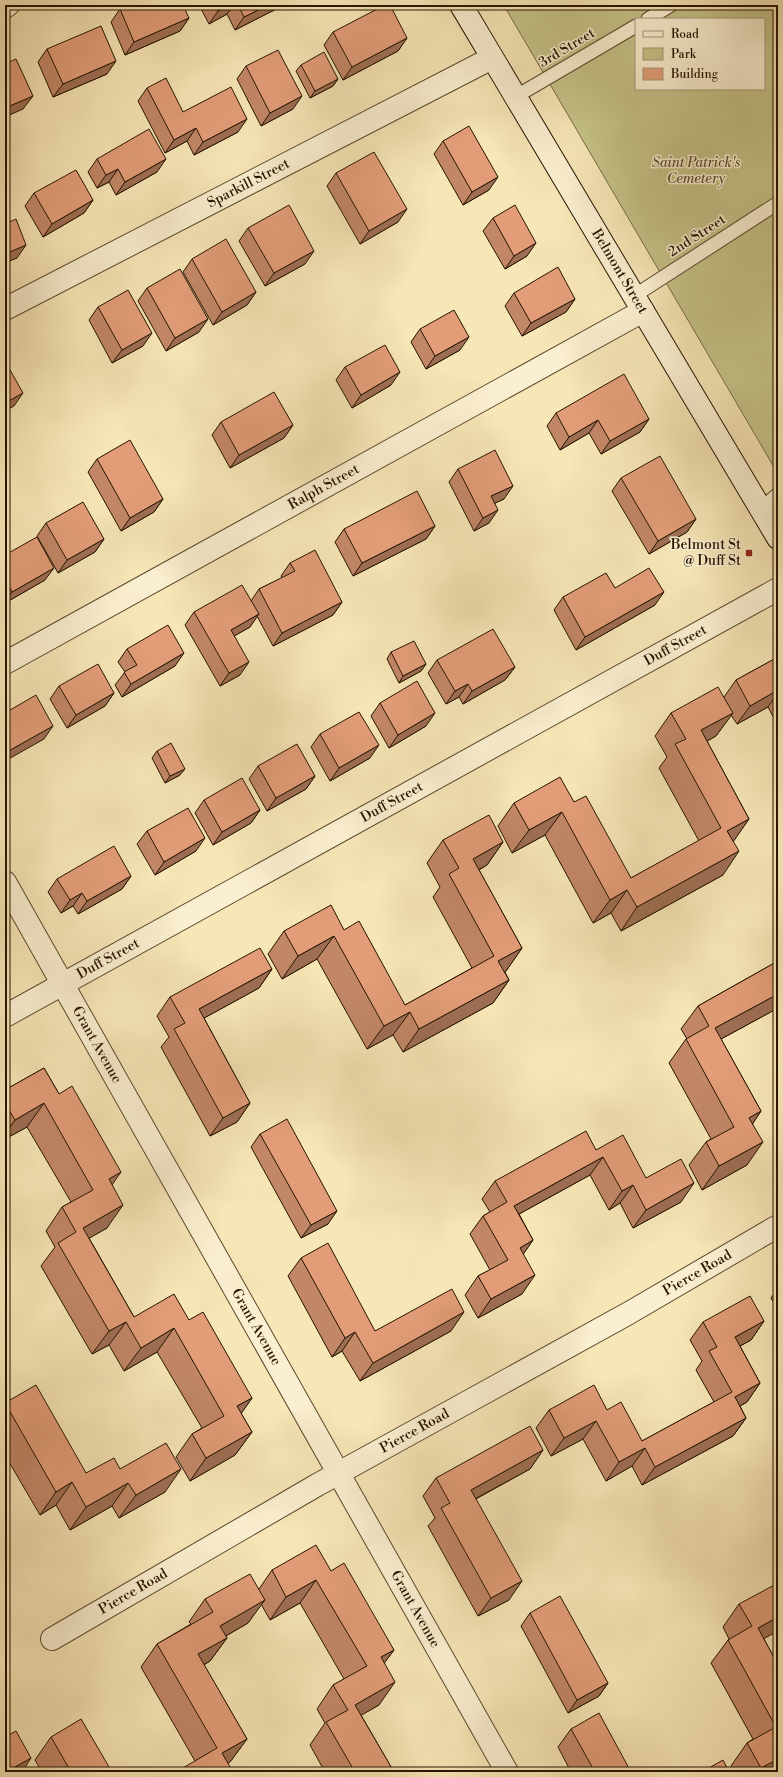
<svg xmlns="http://www.w3.org/2000/svg" width="783" height="1777" viewBox="0 0 783 1777" font-family="'Libre Bodoni',serif">
	<rect width="100%" height="100%" fill="#f7e6b6"/>
	<filter id="stains"><feTurbulence type="fractalNoise" baseFrequency=".005" numOctaves="4"/><feColorMatrix values="0 0 0 0 .2 0 0 0 0 .09 0 0 0 0 .02 0 0 0 .5 -.17"/></filter>
	<radialGradient id="worn" r=".72"><stop offset=".6" stop-color="#630" stop-opacity="0"/><stop offset="1" stop-color="#630" stop-opacity=".3"/></radialGradient>
	<path fill="#c5c288" stroke="#766b44" fill-rule="evenodd" d="M 503,5 L 778,5 L 778,474 L 506,9 ZM 636,19 L 764,19 L 764,89 L 636,89 Z"/>
	<g fill="none" stroke-linecap="round" stroke-linejoin="round">
		<defs>
			<g id="service">
				<polyline points="648,19 671,5"/>
				<polyline points="515,97 636,26"/>
				<polyline points="634,296 778,203"/>
				<polyline points="761,509 778,494"/>
			</g>
			<g id="minor">
				<polyline points="5,7 8,5"/>
				<path id="s1" d="M 5,309 L 492,58"/>
				<path id="s2" d="M 5,663 L 643,311"/>
				<path id="s3" d="M 5,882 L 507,1772"/>
				<path id="s4" d="M 5,1016 L 778,589"/>
				<path id="s5" d="M 52,1639 L 317,1485 L 629,1313 L 778,1226"/>
			</g>
			<g id="secondary">
				<path id="s6" d="M 461,5 L 778,538"/>
			</g>
		</defs>
		<use href="#service" stroke="#5a482e" stroke-width="15"/>
		<use href="#minor" stroke="#5a482e" stroke-width="24"/>
		<use href="#secondary" stroke="#261400" stroke-width="24"/>
		<use href="#service" stroke="#faefd0" stroke-width="13"/>
		<use href="#minor" stroke="#faefd0" stroke-width="22"/>
		<use href="#secondary" stroke="#faefd0" stroke-width="22"/>
	</g>
	<g fill="#c28767" stroke="#261400">
		<polygon points="199,5 284,5 235,30 227,14 209,24"/>
		<polygon points="120,9 189,18 180,31 125,55 111,22"/>
		<polygon points="333,32 407,38 398,51 343,80 324,45"/>
		<polygon points="47,49 107,74 53,97 38,62"/>
		<polygon points="301,65 338,79 333,86 310,98 296,71"/>
		<polygon points="246,66 293,109 261,126 237,79"/>
		<polygon points="147,88 183,112 238,132 194,155 187,141 165,153 138,101"/>
		<polygon points="443,141 489,190 463,205 434,154"/>
		<polygon points="97,159 157,172 116,195 109,182 97,188 88,172"/>
		<polygon points="336,173 398,222 360,244 327,186"/>
		<polygon points="34,193 93,200 84,213 43,237 25,206"/>
		<polygon points="493,218 527,256 505,269 483,231"/>
		<polygon points="248,228 305,264 265,286 239,241"/>
		<polygon points="192,259 256,292 247,305 213,325 183,272"/>
		<polygon points="147,288 199,332 166,351 138,301"/>
		<polygon points="514,293 575,299 566,312 522,336 505,306"/>
		<polygon points="98,307 143,346 112,363 89,320"/>
		<polygon points="420,329 460,350 426,369 411,342"/>
		<polygon points="345,367 391,385 352,408 336,380"/>
		<polygon points="556,413 649,419 640,432 601,454 589,433 560,450 547,426"/>
		<polygon points="221,422 293,425 284,438 230,468 212,435"/>
		<polygon points="97,459 163,499 154,512 121,531 88,472"/>
		<polygon points="458,469 504,499 495,503 489,523 474,531 449,482"/>
		<polygon points="621,478 696,519 687,532 649,554 612,491"/>
		<polygon points="46,523 104,539 95,552 58,573 37,536"/>
		<polygon points="435,526 426,539 353,576 335,542 344,529"/>
		<polygon points="5,555 45,580 5,603"/>
		<polygon points="290,563 342,602 333,615 273,646 257,616 250,627 234,636 240,675 220,686 185,625 194,612 251,601 259,589 282,578 281,576"/>
		<polygon points="615,588 655,605 576,650 554,610 563,597"/>
		<polygon points="127,649 175,666 122,697 115,685 125,672 118,662"/>
		<polygon points="391,652 426,664 421,671 399,683 387,659"/>
		<polygon points="778,657 778,726 768,707 737,724 731,715 716,736 707,741 749,819 733,841 723,875 621,931 611,913 593,923 545,835 512,853 498,826 514,803 574,802 631,878 699,841 659,768 667,757 655,736 671,713 724,697 736,680"/>
		<polygon points="437,660 515,667 505,680 463,704 459,697 446,704 428,673"/>
		<polygon points="59,686 114,693 105,706 67,728 50,699"/>
		<polygon points="380,703 426,726 389,748 371,716"/>
		<polygon points="320,734 370,758 330,781 311,747"/>
		<polygon points="157,751 180,775 165,783 152,758"/>
		<polygon points="258,766 315,776 306,789 267,811 249,779"/>
		<polygon points="204,800 260,810 251,823 213,845 195,813"/>
		<polygon points="147,831 196,851 155,875 137,844"/>
		<polygon points="443,840 503,842 487,865 479,870 522,948 506,971 505,972 509,980 493,1003 403,1052 393,1035 367,1049 317,959 282,979 268,954 284,931 344,930 405,1005 472,968 433,897 440,887 427,863"/>
		<polygon points="131,876 122,889 78,914 73,906 61,913 48,892 57,879"/>
		<polygon points="778,961 778,1008 721,1039 761,1111 753,1123 747,1165 702,1190 689,1165 706,1142 711,1139 669,1063 686,1039 687,1039 681,1029 698,1006"/>
		<polygon points="272,969 259,988 204,1018 250,1103 237,1122 210,1136 161,1047 169,1037 157,1016 170,997"/>
		<polygon points="44,1068 112,1185 107,1228 89,1238 134,1317 189,1320 252,1398 241,1413 252,1432 235,1455 190,1481 176,1457 192,1434 202,1428 157,1352 124,1371 109,1345 92,1354 41,1266 55,1247 46,1231 62,1207 71,1202 27,1127 5,1139 5,1090"/>
		<polygon points="260,1134 328,1224 301,1238 251,1147"/>
		<polygon points="596,1150 646,1178 681,1202 633,1228 620,1203 609,1210 590,1175 519,1214 533,1240 523,1254 522,1294 478,1318 465,1295 478,1276 490,1270 470,1234 483,1216 490,1212 482,1199 495,1181"/>
		<polygon points="301,1258 375,1331 451,1331 360,1381 342,1351 332,1357 288,1276"/>
		<polygon points="778,1288 778,1310 771,1298"/>
		<polygon points="764,1321 751,1340 740,1346 760,1383 747,1402 740,1406 746,1418 733,1436 642,1485 632,1466 606,1481 583,1439 551,1456 536,1428 549,1410 607,1410 642,1441 714,1402 696,1370 702,1361 690,1340 703,1322"/>
		<polygon points="5,1391 10,1400 86,1473 120,1469 165,1492 119,1518 112,1506 70,1530 56,1505 40,1515 5,1455"/>
		<polygon points="543,1450 530,1469 476,1499 509,1600 478,1616 428,1526 435,1518 423,1496 436,1478"/>
		<polygon points="272,1570 331,1571 394,1650 384,1663 379,1705 361,1715 394,1772 325,1772 310,1745 325,1723 317,1709 333,1685 344,1679 300,1603 270,1620 261,1604 248,1623 226,1636 227,1638 210,1661 204,1665 247,1739 230,1762 195,1761 141,1667 157,1644 191,1624 189,1622 205,1599 259,1589"/>
		<polygon points="739,1604 764,1639 778,1665 778,1772 734,1772 731,1766 747,1743 753,1739 711,1663 728,1640 729,1639 723,1627"/>
		<polygon points="530,1613 608,1683 599,1696 568,1713 521,1626"/>
		<polygon points="571,1729 631,1772 571,1772 558,1747"/>
		<polygon points="51,1737 112,1772 42,1772 35,1760"/>
	</g>
	<g fill="#9e6e54" stroke="#261400">
		<polygon points="230,5 234,5 227,14 209,24 218,11"/>
		<polygon points="268,5 284,5 235,30 244,17"/>
		<polygon points="189,18 180,31 125,55 134,42"/>
		<polygon points="407,38 398,51 343,80 352,67"/>
		<polygon points="116,61 107,74 53,97 63,84"/>
		<polygon points="338,79 333,86 310,98 315,91"/>
		<polygon points="33,96 23,109 5,117 5,108"/>
		<polygon points="302,96 293,109 261,126 270,113"/>
		<polygon points="247,119 238,132 194,155 203,142"/>
		<polygon points="196,128 187,141 165,153 174,140"/>
		<polygon points="166,159 157,172 116,195 125,182"/>
		<polygon points="118,169 109,182 97,188 106,175"/>
		<polygon points="498,177 489,190 463,205 472,192"/>
		<polygon points="93,200 84,213 43,237 52,224"/>
		<polygon points="407,209 398,222 360,244 369,231"/>
		<polygon points="536,243 527,256 505,269 514,256"/>
		<polygon points="26,245 17,258 5,263 5,254"/>
		<polygon points="314,251 305,264 265,286 274,273"/>
		<polygon points="256,292 247,305 213,325 222,312"/>
		<polygon points="575,299 566,312 522,336 531,323"/>
		<polygon points="208,319 199,332 166,351 175,338"/>
		<polygon points="152,333 143,346 112,363 122,350"/>
		<polygon points="469,337 460,350 426,369 435,356"/>
		<polygon points="400,372 391,385 352,408 361,395"/>
		<polygon points="23,393 14,406 5,411 5,403"/>
		<polygon points="649,419 640,432 601,454 610,441"/>
		<polygon points="598,420 589,433 560,450 569,437"/>
		<polygon points="293,425 284,438 230,468 239,455"/>
		<polygon points="513,486 504,499 482,509 491,496"/>
		<polygon points="163,499 154,512 121,531 130,518"/>
		<polygon points="498,510 489,523 474,531 483,518"/>
		<polygon points="696,519 687,532 649,554 658,541"/>
		<polygon points="435,526 426,539 353,576 362,563"/>
		<polygon points="104,539 95,552 58,573 67,560"/>
		<polygon points="54,568 45,580 5,603 5,602 12,592"/>
		<polygon points="664,592 655,605 576,650 585,637"/>
		<polygon points="342,602 333,615 273,646 282,633"/>
		<polygon points="259,614 250,627 222,643 231,630"/>
		<polygon points="184,653 175,666 122,697 131,684"/>
		<polygon points="249,662 240,675 220,686 229,673"/>
		<polygon points="426,664 421,671 399,683 403,676"/>
		<polygon points="515,667 505,680 463,704 472,691"/>
		<polygon points="468,684 459,697 446,704 455,691"/>
		<polygon points="778,690 778,693 768,707 737,724 750,706"/>
		<polygon points="114,693 105,706 67,728 76,715"/>
		<polygon points="435,713 426,726 389,748 398,735"/>
		<polygon points="733,713 716,736 685,754 701,730"/>
		<polygon points="53,726 44,739 5,761 5,753"/>
		<polygon points="379,745 370,758 330,781 339,768"/>
		<polygon points="185,769 180,775 165,783 170,776"/>
		<polygon points="315,776 306,789 267,811 276,798"/>
		<polygon points="260,810 251,823 213,845 222,832"/>
		<polygon points="562,812 545,835 512,853 529,830"/>
		<polygon points="749,819 733,842 727,831"/>
		<polygon points="205,838 196,851 155,875 164,862"/>
		<polygon points="503,842 487,865 457,882 473,859"/>
		<polygon points="739,851 723,875 621,931 637,907"/>
		<polygon points="131,876 122,889 78,914 87,901"/>
		<polygon points="627,890 611,913 593,923 610,900"/>
		<polygon points="82,893 73,906 61,913 70,900"/>
		<polygon points="334,936 317,959 282,979 298,956"/>
		<polygon points="522,948 506,971 482,984 498,961"/>
		<polygon points="272,969 259,988 186,1028 199,1009"/>
		<polygon points="509,980 493,1003 403,1052 419,1029"/>
		<polygon points="778,994 778,1008 699,1051 715,1028"/>
		<polygon points="410,1012 393,1035 367,1049 384,1026"/>
		<polygon points="44,1103 27,1127 5,1139 5,1134 15,1120"/>
		<polygon points="250,1103 237,1122 210,1136 223,1118"/>
		<polygon points="761,1111 745,1135 749,1118"/>
		<polygon points="763,1142 747,1165 702,1190 719,1166"/>
		<polygon points="603,1157 590,1175 501,1224 514,1206"/>
		<polygon points="121,1172 105,1195 109,1179"/>
		<polygon points="694,1183 681,1202 633,1228 646,1210"/>
		<polygon points="633,1185 620,1203 609,1210 622,1191"/>
		<polygon points="123,1205 107,1228 67,1251 83,1228"/>
		<polygon points="337,1211 328,1224 301,1238 311,1225"/>
		<polygon points="533,1240 520,1259 520,1248"/>
		<polygon points="535,1275 522,1294 478,1318 491,1299"/>
		<polygon points="464,1312 451,1331 360,1381 373,1363"/>
		<polygon points="764,1321 751,1340 722,1356 735,1337"/>
		<polygon points="126,1322 109,1345 92,1354 109,1331"/>
		<polygon points="174,1328 157,1352 124,1371 141,1348"/>
		<polygon points="355,1332 342,1351 332,1357 345,1338"/>
		<polygon points="760,1383 747,1402 722,1416 735,1397"/>
		<polygon points="252,1398 236,1421 237,1406"/>
		<polygon points="746,1418 733,1436 642,1485 655,1467"/>
		<polygon points="596,1421 583,1439 551,1456 564,1438"/>
		<polygon points="252,1432 235,1455 190,1481 206,1458"/>
		<polygon points="645,1448 632,1466 606,1481 619,1462"/>
		<polygon points="543,1450 530,1469 458,1508 471,1490"/>
		<polygon points="181,1469 165,1492 119,1518 136,1495"/>
		<polygon points="72,1482 56,1505 40,1515 56,1492"/>
		<polygon points="128,1483 112,1506 70,1530 86,1507"/>
		<polygon points="316,1580 300,1603 270,1620 286,1597"/>
		<polygon points="522,1581 509,1600 478,1616 491,1598"/>
		<polygon points="265,1600 248,1623 203,1649 220,1626"/>
		<polygon points="778,1617 778,1631 741,1651 758,1628"/>
		<polygon points="227,1638 210,1661 182,1677 198,1654"/>
		<polygon points="394,1650 377,1673 381,1657"/>
		<polygon points="395,1682 379,1705 339,1728 355,1705"/>
		<polygon points="608,1683 599,1696 568,1713 577,1700"/>
		<polygon points="247,1739 230,1762 213,1772 222,1753"/>
		<polygon points="31,1758 22,1772 6,1772"/>
		<polygon points="778,1759 778,1772 758,1772 761,1768"/>
	</g>
	<g fill="#e29d78" stroke="#261400">
		<polygon points="128,5 183,5 189,18 134,42 120,9"/>
		<polygon points="215,5 230,5 218,11"/>
		<polygon points="238,5 268,5 244,17"/>
		<polygon points="385,5 390,5 407,38 352,67 333,32"/>
		<polygon points="101,26 116,61 63,84 47,49"/>
		<polygon points="278,50 302,96 270,113 246,66"/>
		<polygon points="324,52 338,79 315,91 301,65"/>
		<polygon points="16,59 33,96 5,108 5,64"/>
		<polygon points="166,78 183,112 231,87 247,119 203,142 196,128 174,140 147,88"/>
		<polygon points="469,126 498,177 472,192 443,141"/>
		<polygon points="149,129 166,159 125,182 118,169 106,175 97,159"/>
		<polygon points="374,152 407,209 369,231 336,173"/>
		<polygon points="76,170 93,200 52,224 34,193"/>
		<polygon points="289,205 314,251 274,273 248,228"/>
		<polygon points="515,205 536,243 514,256 493,218"/>
		<polygon points="16,219 26,245 5,254 5,224"/>
		<polygon points="226,239 256,292 222,312 192,259"/>
		<polygon points="558,267 575,299 531,323 514,293"/>
		<polygon points="180,269 208,319 175,338 147,288"/>
		<polygon points="128,290 152,333 122,350 98,307"/>
		<polygon points="454,310 469,337 435,356 420,329"/>
		<polygon points="385,345 400,372 361,395 345,367"/>
		<polygon points="5,361 23,393 5,403"/>
		<polygon points="624,374 649,419 610,441 598,420 569,437 556,413"/>
		<polygon points="274,392 293,425 239,455 221,422"/>
		<polygon points="130,440 163,499 130,518 97,459"/>
		<polygon points="495,450 513,486 491,496 498,510 483,518 458,469"/>
		<polygon points="660,456 696,519 658,541 621,478"/>
		<polygon points="417,491 435,526 362,563 344,529"/>
		<polygon points="83,502 104,539 67,560 46,523"/>
		<polygon points="37,537 54,568 12,592 5,578 5,555"/>
		<polygon points="315,550 342,602 282,633 259,589 295,571 290,563"/>
		<polygon points="649,568 664,592 585,637 563,597 606,573 615,588"/>
		<polygon points="242,585 259,614 231,630 249,662 229,673 194,612"/>
		<polygon points="168,625 184,653 131,684 124,672 137,665 127,649"/>
		<polygon points="493,629 515,667 472,691 468,684 455,691 437,660"/>
		<polygon points="414,641 426,664 403,676 391,652"/>
		<polygon points="778,657 778,690 750,706 736,680"/>
		<polygon points="98,664 114,693 76,715 59,686"/>
		<polygon points="417,681 435,713 398,735 380,703"/>
		<polygon points="718,687 733,713 701,730 749,819 727,831 739,851 637,907 627,890 610,900 562,812 529,830 514,803 560,777 574,802 586,796 631,878 721,828 675,744 686,739 671,713"/>
		<polygon points="36,695 53,726 5,753 5,713"/>
		<polygon points="359,712 379,745 339,768 320,734"/>
		<polygon points="171,743 185,769 170,776 157,751"/>
		<polygon points="297,744 315,776 276,798 258,766"/>
		<polygon points="242,778 260,810 222,832 204,800"/>
		<polygon points="188,808 205,838 164,862 147,831"/>
		<polygon points="489,815 503,842 473,859 522,948 498,961 509,980 419,1029 410,1012 384,1026 334,936 298,956 284,931 331,905 344,930 359,921 405,1005 494,956 449,874 459,868 443,840"/>
		<polygon points="114,846 131,876 87,901 82,893 70,900 57,879"/>
		<polygon points="5,941 8,947 5,949"/>
		<polygon points="260,948 272,969 199,1009 250,1103 223,1118 174,1029 185,1023 170,997"/>
		<polygon points="778,961 778,994 715,1028 761,1111 749,1118 763,1142 719,1166 706,1142 734,1127 686,1039 709,1026 698,1006"/>
		<polygon points="44,1068 59,1094 72,1086 121,1172 109,1179 123,1205 83,1228 134,1317 174,1294 189,1320 203,1312 252,1398 237,1406 252,1432 206,1458 192,1434 224,1416 174,1328 141,1348 126,1322 109,1331 58,1243 76,1232 62,1207 93,1190 44,1103 15,1120 5,1103 5,1090"/>
		<polygon points="287,1119 337,1211 311,1225 260,1134"/>
		<polygon points="586,1131 596,1150 623,1135 646,1178 681,1159 694,1183 646,1210 633,1185 622,1191 603,1157 514,1206 533,1240 520,1248 535,1275 491,1299 478,1276 508,1260 483,1216 507,1202 495,1181"/>
		<polygon points="328,1243 375,1331 452,1289 464,1312 373,1363 355,1332 345,1338 301,1258"/>
		<polygon points="750,1296 764,1321 735,1337 760,1383 735,1397 746,1418 655,1467 645,1448 619,1462 596,1421 564,1438 549,1410 594,1385 607,1410 621,1402 642,1441 732,1392 709,1351 717,1347 703,1322"/>
		<polygon points="36,1385 86,1473 114,1458 120,1469 166,1443 181,1469 136,1495 128,1483 86,1507 72,1482 56,1492 9,1410 5,1412 5,1391 10,1400"/>
		<polygon points="530,1426 543,1450 471,1490 522,1581 491,1598 441,1508 450,1503 436,1478"/>
		<polygon points="316,1545 331,1571 344,1563 394,1650 381,1657 395,1682 355,1705 394,1772 355,1772 326,1722 348,1710 333,1685 367,1666 316,1580 286,1597 272,1570"/>
		<polygon points="250,1574 265,1600 220,1626 227,1638 198,1654 247,1739 222,1753 233,1772 176,1772 217,1748 157,1644 213,1612 205,1599"/>
		<polygon points="778,1583 778,1617 758,1628 778,1665 778,1759 761,1768 747,1743 776,1727 728,1640 752,1626 739,1604"/>
		<polygon points="560,1596 608,1683 577,1700 530,1613"/>
		<polygon points="599,1713 631,1772 595,1772 571,1729"/>
		<polygon points="81,1719 112,1772 71,1772 51,1737"/>
		<polygon points="16,1731 31,1758 6,1772 5,1772 5,1737"/>
		<polygon points="723,1760 729,1772 702,1772"/>
	</g>
	<rect fill="#8f2418" stroke="#faefd0" stroke-width="1.5" x="745" y="549" width="8" height="8" rx="2"/>
	<g text-anchor="middle" dominant-baseline="central" stroke-width="3" stroke-linejoin="round" paint-order="stroke">
		<g font-size="14" fill="#261400" stroke="#faefd0">
			<text transform="translate(567 48) rotate(-31)">3rd Street</text>
			<text stroke="none"><textPath href="#s1" startOffset="274">Sparkill Street</textPath></text>
			<text transform="translate(697 236) rotate(-33)">2nd Street</text>
			<text stroke="none"><textPath href="#s6" startOffset="310">Belmont Street</textPath></text>
			<text stroke="none"><textPath href="#s2" startOffset="364">Ralph Street</textPath></text>
			<text stroke="none"><textPath href="#s4" startOffset="766">Duff Street</textPath></text>
			<text stroke="none"><textPath href="#s4" startOffset="442">Duff Street</textPath></text>
			<text stroke="none"><textPath href="#s4" startOffset="118">Duff Street</textPath></text>
			<text stroke="none"><textPath href="#s3" startOffset="187">Grant Avenue</textPath></text>
			<text stroke="none"><textPath href="#s5" startOffset="742">Pierce Road</textPath></text>
			<text stroke="none"><textPath href="#s3" startOffset="511">Grant Avenue</textPath></text>
			<text stroke="none"><textPath href="#s5" startOffset="418">Pierce Road</textPath></text>
			<text stroke="none"><textPath href="#s5" startOffset="94">Pierce Road</textPath></text>
			<text stroke="none"><textPath href="#s3" startOffset="835">Grant Avenue</textPath></text>
		</g>
		<g font-size="14" font-style="italic" fill="#5e5130" stroke="#faefd0">
			<text x="696" y="163">Saint Patrick's<tspan x="696" dy="16">Cemetery</tspan></text>
		</g>
		<g font-size="14" fill="#261400" stroke="#faefd0" text-anchor="end">
			<text x="741" y="545">Belmont St<tspan x="741" dy="16">@ Duff St</tspan></text>
		</g>
	</g>
	<rect width="783" height="1777" fill="none" stroke="#f7e6b6" stroke-width="20"/>
	<rect x="6" y="6" width="771" height="1765" fill="none" stroke="#261400" stroke-width="2"/>
	<rect x="10" y="10" width="763" height="1757" fill="none" stroke="#261400"/>
	<rect x="635" y="18" width="130" height="72" fill="#faefd0" stroke="#a5977d"/>
	<rect x="643" y="31" width="20" height="6" fill="#faefd0" stroke="#a5977d"/>
	<text x="671" y="38" font-size="12" fill="#261400">Road</text>
	<rect x="643" y="48" width="20" height="12" fill="#c5c288" stroke="#a5977d"/>
	<text x="671" y="58" font-size="12" fill="#261400">Park</text>
	<rect x="643" y="68" width="20" height="12" fill="#e29d78" stroke="#a5977d"/>
	<text x="671" y="78" font-size="12" fill="#261400">Building</text>
	<rect width="100%" height="100%" filter="url(#stains)"/>
	<rect width="100%" height="100%" fill="url(#worn)"/>
</svg>
